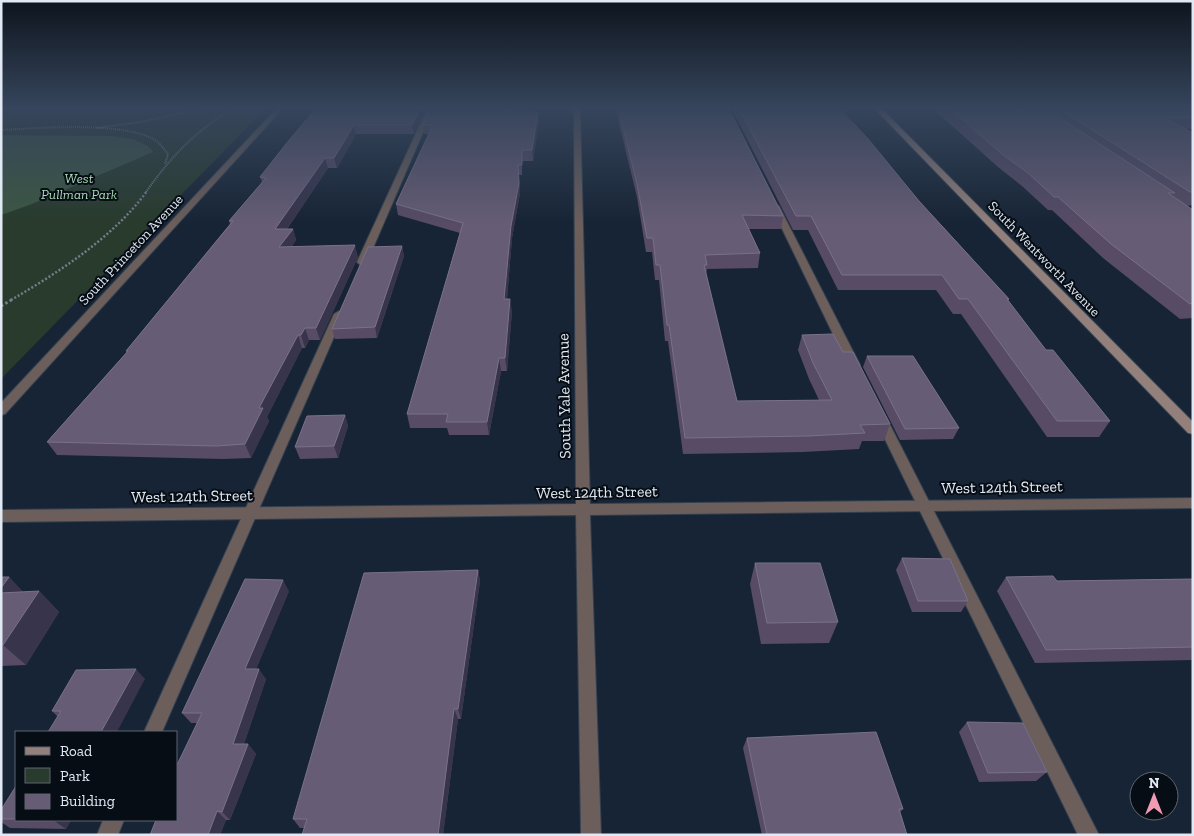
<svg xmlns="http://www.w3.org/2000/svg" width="1194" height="836" viewBox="0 0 1194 836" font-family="'Zilla Slab',serif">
	<rect width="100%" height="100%" fill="#172435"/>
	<polygon fill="#283b2c" points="1,107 267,107 1,379"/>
	<polygon fill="#3c5742" points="1,135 112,136 133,139 148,146 153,152 32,204 1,215"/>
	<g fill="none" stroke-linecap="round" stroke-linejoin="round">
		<defs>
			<g id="lane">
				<polygon points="428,107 434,107 367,262 362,265 359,264 357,262"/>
				<polygon points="772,204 779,206 860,365 858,367 850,367 848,365 771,206"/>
				<polygon points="339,311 344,314 162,732 144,732 334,314"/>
				<polygon points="880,413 886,417 1099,835 1078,835 874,417"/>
				<polygon points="103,820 124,820 118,835 97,835"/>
			</g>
			<g id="street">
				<polygon points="278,107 284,107 5,414 1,415 1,403"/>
				<polygon points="574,107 580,107 590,504 1193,498 1193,508 590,515 601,835 581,835 576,515 1,522 1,510 576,504"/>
			</g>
			<polygon id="secondary" points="873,107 880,107 1193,422 1193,434 1188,433"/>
		</defs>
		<use href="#lane" stroke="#334050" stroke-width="2"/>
		<use href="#street" stroke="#334050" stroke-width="2"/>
		<use href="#secondary" stroke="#334050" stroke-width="2"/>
		<g stroke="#737e8d" stroke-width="2" stroke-dasharray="1 1" stroke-linecap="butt">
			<polyline points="1,111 9,107"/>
			<polyline points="96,128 141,122 211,107"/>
			<path d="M 1,130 C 39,128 123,121 155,140 C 160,143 164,149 168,154 L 165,164"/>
			<path d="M 146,192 C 173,154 194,133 234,107"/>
		</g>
		<path stroke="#737e8d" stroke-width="2.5" stroke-dasharray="2 2" stroke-linecap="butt" d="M 11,300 C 59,272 114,237 147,191"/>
		<polyline stroke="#737e8d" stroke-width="3" stroke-dasharray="2.5 2.5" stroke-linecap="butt" points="1,306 13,299"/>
		<use href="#lane" fill="#6b5e5b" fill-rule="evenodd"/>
		<use href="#street" fill="#6b5e5b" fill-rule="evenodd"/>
		<use href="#secondary" fill="#93807b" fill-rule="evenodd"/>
	</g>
	<g fill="#574b66">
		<polygon points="427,107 414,134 356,134 337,168 328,168 287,229 293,229 296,240 292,246 358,257 320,340 309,340 305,348 302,348 267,417 269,421 251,458 223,459 57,455 47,442 127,352 126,351 230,224 229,221 262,182 260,177 290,139"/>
		<polygon points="431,107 531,107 529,112 538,112 539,121 533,161 522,161 522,175 519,175 520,193 512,238 507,299 512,311 507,371 501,371 489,435 449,435 447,428 410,428 407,414 460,233 398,215 396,204 429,134 424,134 423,125"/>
		<polygon points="615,107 728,107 783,216 781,229 749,229 760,253 758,268 707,269 706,274 737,401 819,400 809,379 798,350 802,335 843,352 890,424 884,441 862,441 859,449 803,452 683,454 668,341 665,341 659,280 655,280 652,252 646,252 637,197"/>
		<polygon points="731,107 838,107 919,201 1009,299 1008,301 1046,350 1110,421 1099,437 1047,437 961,314 953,314 936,290 838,290 808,230 793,230"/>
		<polygon points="931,107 1193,107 1193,129 1186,129 1193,133 1193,205 1186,206 1193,210 1193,318 1180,319 1103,258 1052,210 1048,210 1022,186 998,167"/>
		<polygon points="402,246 404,256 377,338 335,339 332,329"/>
		<polygon points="867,356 959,428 953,439 900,440 863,367"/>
		<polygon points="345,415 348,426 338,458 300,459 295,447"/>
		<polygon points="902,558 968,601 961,612 912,612 896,570"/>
		<polygon points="755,563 838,622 829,643 761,644 750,584"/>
		<polygon points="478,570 480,581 461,719 458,719 443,835 302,835 304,828 300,828 293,819"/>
		<polygon points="1,577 9,577 23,592 39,591 59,612 26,665 1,666"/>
		<polygon points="1006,577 1057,581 1193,579 1193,660 1035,663 997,591"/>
		<polygon points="289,591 256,669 266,679 244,744 248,744 256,754 230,820 226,820 220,835 150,835 197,723 191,723 182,713"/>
		<polygon points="145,679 58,717 52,711"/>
		<polygon points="967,722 1047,772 1036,781 979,782 959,732"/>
		<polygon points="747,738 903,809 900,812 907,835 762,835 743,748"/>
		<polygon points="1,810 71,820 66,829 10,828 1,822"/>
	</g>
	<g fill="#37344c">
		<polygon points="421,107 427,107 414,134 412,125"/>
		<polygon points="527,107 531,107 526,121 525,112"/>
		<polygon points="538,112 539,121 533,161 532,150"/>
		<polygon points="354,125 356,134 337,168 334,158"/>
		<polygon points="325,158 328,168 279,240 275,229"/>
		<polygon points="518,165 520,193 512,238 506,311 504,299 511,226"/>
		<polygon points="293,229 296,240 283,258 279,247"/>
		<polygon points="355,245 358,257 320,340 316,328"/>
		<polygon points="402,246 404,256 377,338 375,327"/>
		<polygon points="510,299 512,311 507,371 505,358"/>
		<polygon points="305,328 309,340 305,348 301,335"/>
		<polygon points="298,335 302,348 267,417 269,421 251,458 245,444 259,408"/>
		<polygon points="499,358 501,371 489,435 487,422"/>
		<polygon points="345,415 348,426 338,458 334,446"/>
		<polygon points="478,570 480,581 461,719 458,709"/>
		<polygon points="9,577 29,598 1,597 1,588"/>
		<polygon points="283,580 289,591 252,679 245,669"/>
		<polygon points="39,591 59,612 26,665 3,645"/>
		<polygon points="136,669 145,679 117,732 101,732"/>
		<polygon points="259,669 266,679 241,753 233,744"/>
		<polygon points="454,709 458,719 443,835 438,835"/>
		<polygon points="248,744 256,754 230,820 222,812"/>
		<polygon points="217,811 226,820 220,835 208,835"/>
		<polygon points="53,820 71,820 66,829"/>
	</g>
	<g fill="#665c75" stroke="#797289">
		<polygon points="317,107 421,107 412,125 354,125 334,158 325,158 275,229 293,229 279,247 355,245 316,328 305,328 301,335 298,335 259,408 263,408 245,444 216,446 47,442 128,351 126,351 233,221 229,221 266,178 260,177 290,139"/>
		<polygon points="431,107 527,107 525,112 538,112 532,150 522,150 522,165 518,165 519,183 511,226 504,299 510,299 505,358 499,358 487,422 446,422 448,414 407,414 463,223 396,204 433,125 423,125"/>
		<polygon points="618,107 728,107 783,216 742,215 760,253 705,255 707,265 704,265 737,401 832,400 813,363 802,335 833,334 843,352 853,352 890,424 860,425 865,433 808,436 685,438 669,325 667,325 660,265 656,265 653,238 647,238 637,184"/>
		<polygon points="738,107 838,107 869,140 919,201 1009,299 1007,299 1046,350 1053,350 1110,421 1057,421 968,299 959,299 942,275 842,275 811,216 796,216"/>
		<polygon points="948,107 1043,107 1175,193 1168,193 1193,210 1193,303 1190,304 1111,244 1058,197 1054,197 1028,173 1003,155"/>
		<polygon points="1056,107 1193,107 1193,117 1165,118 1193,133 1193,192 1190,192"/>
		<polygon points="402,246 375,327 332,329 368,247"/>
		<polygon points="867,356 913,356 959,428 905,429"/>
		<polygon points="345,415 334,446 295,447 307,416"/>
		<polygon points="902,558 950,559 968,601 918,601"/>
		<polygon points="755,563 820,563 838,622 767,623"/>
		<polygon points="478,570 458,709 454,709 438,835 302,835 307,819 293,819 364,573"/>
		<polygon points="1053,576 1057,581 1193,579 1193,647 1046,650 1006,577"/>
		<polygon points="1,577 9,577 1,588"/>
		<polygon points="245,579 283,580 245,669 259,669 233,744 248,744 222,812 217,811 208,835 150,835 156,820 176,820 176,767 202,713 182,713"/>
		<polygon points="39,591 3,645 1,645 1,593"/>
		<polygon points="136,669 101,732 48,732 61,711 52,711 76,670"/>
		<polygon points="967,722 1023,723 1047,772 988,773"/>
		<polygon points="876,732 903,809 899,809 907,835 767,835 747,738"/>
		<polygon points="16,786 16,819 1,819 1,810"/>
	</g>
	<linearGradient id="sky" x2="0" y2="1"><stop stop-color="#0d141d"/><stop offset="0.48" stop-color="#36455c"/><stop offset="1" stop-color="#36455c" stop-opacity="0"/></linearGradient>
	<rect width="1194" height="224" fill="url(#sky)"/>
	<g text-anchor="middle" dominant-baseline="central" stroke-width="4" stroke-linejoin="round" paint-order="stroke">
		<g font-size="14" font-style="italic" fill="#aaddb4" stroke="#070d14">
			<text x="79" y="178">West<tspan x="79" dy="16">Pullman Park</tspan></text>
		</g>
		<g font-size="14" fill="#e1e9f5" stroke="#070d14">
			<text transform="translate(131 250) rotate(-47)">South Princeton Avenue</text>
			<text transform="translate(1044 259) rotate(46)">South Wentworth Avenue</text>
		</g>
		<g font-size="16" fill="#e1e9f5" stroke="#070d14">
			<text transform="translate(564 396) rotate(-91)">South Yale Avenue</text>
			<text transform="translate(1002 487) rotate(-1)">West 124th Street</text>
			<text transform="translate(597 492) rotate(-1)">West 124th Street</text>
			<text transform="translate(192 496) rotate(-1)">West 124th Street</text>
		</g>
	</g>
	<rect width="1194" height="836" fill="none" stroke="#e1e9f5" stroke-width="5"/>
	<rect x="15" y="731" width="162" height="90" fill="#070d14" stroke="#5e656e"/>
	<rect x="25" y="747" width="25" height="8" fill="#93807b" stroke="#5e656e"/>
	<text x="60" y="756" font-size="15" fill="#e1e9f5">Road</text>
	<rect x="25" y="768" width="25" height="15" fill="#283b2c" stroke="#5e656e"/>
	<text x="60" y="781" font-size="15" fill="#e1e9f5">Park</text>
	<rect x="25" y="794" width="25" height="15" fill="#665c75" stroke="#5e656e"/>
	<text x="60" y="806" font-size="15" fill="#e1e9f5">Building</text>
	<g transform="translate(1154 796)"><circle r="24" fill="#070d14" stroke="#5e656e"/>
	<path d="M0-4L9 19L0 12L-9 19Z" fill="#f19ab3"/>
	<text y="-8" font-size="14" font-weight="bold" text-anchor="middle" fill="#e1e9f5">N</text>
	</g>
</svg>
